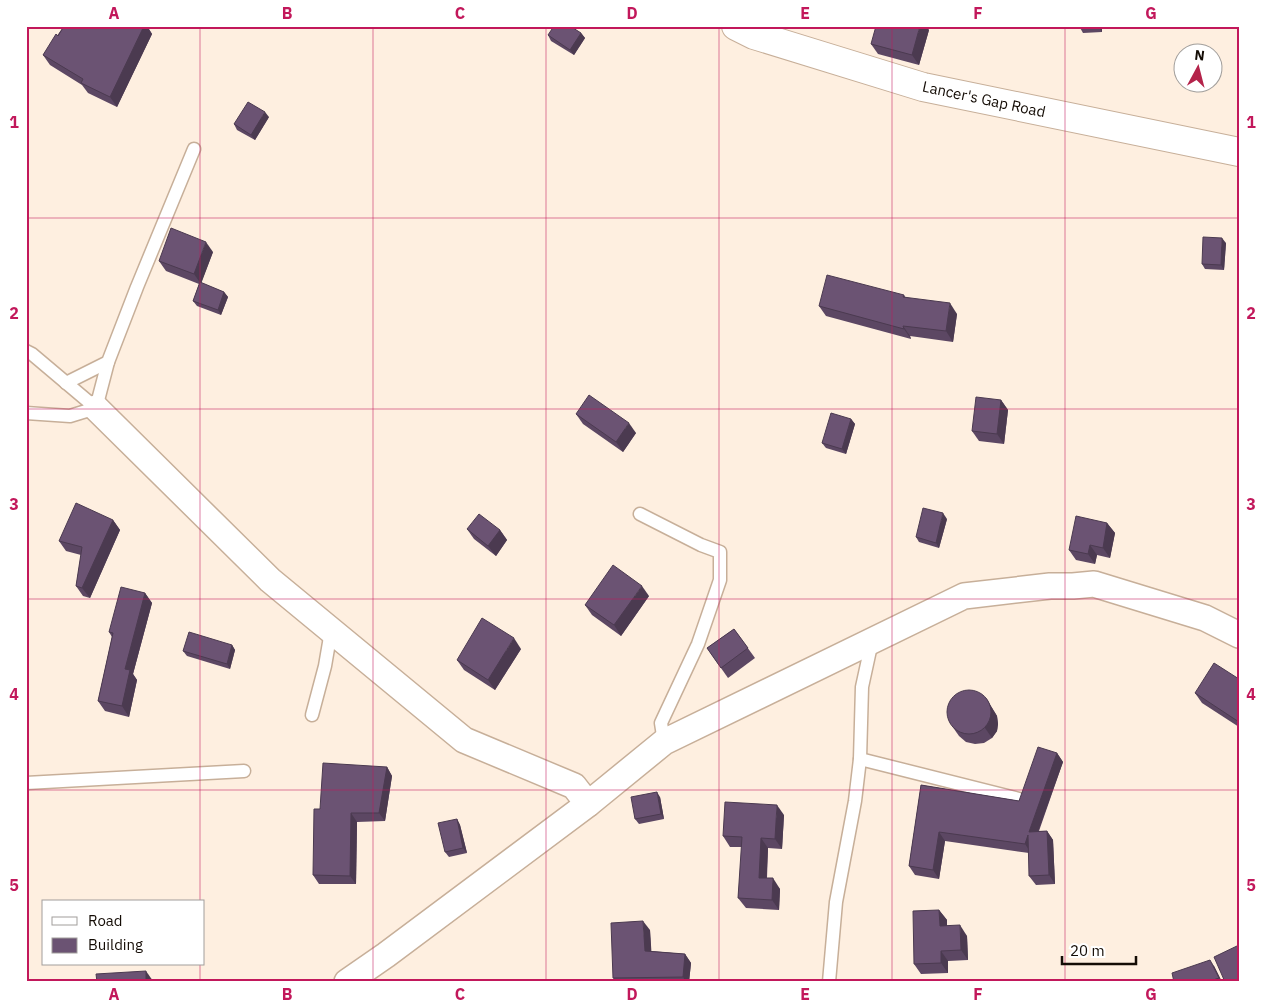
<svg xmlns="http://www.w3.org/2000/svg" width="1265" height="1008" viewBox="0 0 1265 1008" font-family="'IBM Plex Sans',sans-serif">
	<rect width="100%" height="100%" fill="#feefe0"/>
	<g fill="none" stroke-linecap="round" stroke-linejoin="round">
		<defs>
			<g id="service">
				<polyline points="26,351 32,354 96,408"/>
				<polyline points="66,383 108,362 137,287 194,149"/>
				<polyline points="96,408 108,362"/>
				<polyline points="26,413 70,416 96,408"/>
				<polyline points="640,514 701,545 720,552 720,580 698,644 661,723 664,742"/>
				<polyline points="312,715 325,666 331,631"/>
				<polyline points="860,759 1019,799"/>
				<polyline points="26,783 244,771"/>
				<polyline points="829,982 836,902 855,801 860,759 862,687 872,641"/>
			</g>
			<g id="minor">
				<polyline points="96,408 270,580 464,740 574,786 588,804"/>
				<polyline points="347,982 386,955 588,804 664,742 964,596 1050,586 1073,586 1094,584 1205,618 1239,635"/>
			</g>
			<polyline id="secondary" points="736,26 754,35 923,87 1239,152"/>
		</defs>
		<use href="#service" stroke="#c7af99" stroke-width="15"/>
		<use href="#minor" stroke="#c7af99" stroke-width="28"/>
		<use href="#secondary" stroke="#c7af99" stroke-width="30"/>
		<use href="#service" stroke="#fff" stroke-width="12"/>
		<use href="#minor" stroke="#fff" stroke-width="25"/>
		<use href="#secondary" stroke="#fff" stroke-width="28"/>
	</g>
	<g fill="#5c4763">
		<polygon points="64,26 147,26 152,34 117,107 88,93 82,85 50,65 43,55"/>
		<polygon points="1079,26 1102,26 1102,32 1083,33"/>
		<polygon points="929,30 919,65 878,54 871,44"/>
		<polygon points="581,33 585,38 574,55 551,41 548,35"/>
		<polygon points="269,117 255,140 237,130 234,124"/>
		<polygon points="1226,243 1224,270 1205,269 1202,264"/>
		<polygon points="213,252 201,283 224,292 228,297 221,315 197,306 193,301 199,284 166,271 159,261"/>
		<polygon points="904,295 906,298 957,314 953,342 910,336 911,339 826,316 819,306"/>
		<polygon points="1001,400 1008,410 1004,444 979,441 972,431"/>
		<polygon points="576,414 636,433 623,452 583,424"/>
		<polygon points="851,419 855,424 846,454 826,448 822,443"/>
		<polygon points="947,519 939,548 919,542 916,537"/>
		<polygon points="113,520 120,530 90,598 83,596 76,586 81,555 66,551 59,541"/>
		<polygon points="1107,523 1115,533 1110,558 1097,555 1095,564 1076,560 1069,550"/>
		<polygon points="467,529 500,530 507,540 496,556 474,539"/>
		<polygon points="145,593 152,603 133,674 137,680 129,717 105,711 98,701 112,637 109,632"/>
		<polygon points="649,596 621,636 592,615 585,605"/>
		<polygon points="734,629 755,658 728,678 707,648"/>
		<polygon points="232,645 235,650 230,669 187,656 183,651"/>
		<polygon points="521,649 495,690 464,670 457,660"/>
		<polygon points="1239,679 1239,727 1202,703 1195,693"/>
		<polygon points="986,698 997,716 998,724 997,731 992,738 984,743 975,744 966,742 959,736 952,726"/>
		<polygon points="1057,753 1063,762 1039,831 1047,831 1053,840 1055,884 1036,885 1029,876 1029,853 945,841 939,879 915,875 909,866 921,785 1019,801"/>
		<polygon points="387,767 392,776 385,821 357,822 356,884 319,884 313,875 320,809"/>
		<polygon points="660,797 664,819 639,824 635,819"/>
		<polygon points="784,815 782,849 768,848 767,878 780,889 779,910 746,908 738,898 742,847 730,847 723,836"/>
		<polygon points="457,819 460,825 467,853 449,857 445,852"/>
		<polygon points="939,910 947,920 947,926 967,936 968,960 948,961 948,973 921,974 914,964"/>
		<polygon points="650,930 651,951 685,954 691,963 689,982 616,982 613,978"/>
		<polygon points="1214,966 1222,982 1174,982"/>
	</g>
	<g fill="#4b3a50">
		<polygon points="144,26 147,26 152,34 117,107 110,97"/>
		<polygon points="920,26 927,26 929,30 919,65 912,55"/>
		<polygon points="1098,26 1102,26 1102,32"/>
		<polygon points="581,33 585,38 574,55 570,50"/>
		<polygon points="265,112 269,117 255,140 251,135"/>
		<polygon points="1222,238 1226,243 1224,270 1221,265"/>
		<polygon points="206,242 213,252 201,284 194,274"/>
		<polygon points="224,292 228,297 221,315 218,310"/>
		<polygon points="950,303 957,314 953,342 946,331"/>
		<polygon points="903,326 910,336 911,339 904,329"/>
		<polygon points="1001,400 1008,410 1004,444 997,434"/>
		<polygon points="851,419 855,424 846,454 842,449"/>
		<polygon points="629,423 636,433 623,452 616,442"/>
		<polygon points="943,513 947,519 939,548 936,543"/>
		<polygon points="113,520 120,530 90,598 82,588"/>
		<polygon points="1107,523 1115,533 1110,558 1103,548"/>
		<polygon points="500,530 507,540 496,556 488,546"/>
		<polygon points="1090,545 1097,555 1095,564 1088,554"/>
		<polygon points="642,586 649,596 621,636 614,625"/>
		<polygon points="145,593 152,603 133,674 137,680 129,717 122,706 125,669"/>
		<polygon points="514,638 521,649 495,690 488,680"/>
		<polygon points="232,645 235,650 230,669 227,664"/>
		<polygon points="986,698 997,716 998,724 997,731 992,738 985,728"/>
		<polygon points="1057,753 1063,762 1035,840 1029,832"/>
		<polygon points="387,767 392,776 385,821 379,813"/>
		<polygon points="657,792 660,797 664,819 661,814"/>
		<polygon points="777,805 784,815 782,849 775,839"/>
		<polygon points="351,813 357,822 356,884 350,876"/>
		<polygon points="457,819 460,825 467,853 463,848"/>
		<polygon points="1047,831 1053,840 1055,884 1049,875"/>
		<polygon points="939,832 945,841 939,879 933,870"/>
		<polygon points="1028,835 1031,853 1025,844"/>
		<polygon points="761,838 768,848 766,888 759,878"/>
		<polygon points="773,878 780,889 779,910 772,900"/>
		<polygon points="939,910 947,920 947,936 940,926"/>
		<polygon points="643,921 650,930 652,960 645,951"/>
		<polygon points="960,925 967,936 968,960 961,950"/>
		<polygon points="941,951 948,961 948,973 941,963"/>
		<polygon points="685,954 691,963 689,982 686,982 683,977"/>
		<polygon points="1210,960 1214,966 1222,982 1219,978"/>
		<polygon points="146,971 153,981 153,982 146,982"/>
	</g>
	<g fill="#6b5373" stroke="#4b3a50">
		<polygon points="64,26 144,26 110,97 81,83 83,79 43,55 56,34 58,36"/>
		<polygon points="554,26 570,26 581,33 570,50 548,35"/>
		<polygon points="876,26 920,26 912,55 871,44"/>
		<polygon points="248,102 265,112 251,135 234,124"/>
		<polygon points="171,228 206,242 194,274 159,261"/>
		<polygon points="1203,237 1222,238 1221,265 1202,264"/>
		<polygon points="827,275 904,295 903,297 950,303 946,331 903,326 904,329 819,306"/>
		<polygon points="200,282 224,292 218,310 193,301"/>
		<polygon points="589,395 629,423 616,442 576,414"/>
		<polygon points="976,397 1001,400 997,434 972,431"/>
		<polygon points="831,413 851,419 842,449 822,443"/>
		<polygon points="76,503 113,520 82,588 76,586 82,547 59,541"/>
		<polygon points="923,508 943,513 936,543 916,537"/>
		<polygon points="479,514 500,530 488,546 467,529"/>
		<polygon points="1076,516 1107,523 1103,548 1090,545 1088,554 1069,550"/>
		<polygon points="613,565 642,586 614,625 585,605"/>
		<polygon points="121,587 145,593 125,669 130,670 122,706 98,701 113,633 109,632"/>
		<polygon points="482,618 514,638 488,680 457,660"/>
		<polygon points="734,629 748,648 721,668 707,648"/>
		<polygon points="189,632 232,645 227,664 183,651"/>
		<polygon points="1214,663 1239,679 1239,722 1195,693"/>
		<circle cx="969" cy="712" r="22"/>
		<polygon points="1038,747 1057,753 1029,832 1047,831 1049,875 1029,876 1028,835 1025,844 939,832 933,870 909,866 921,785 1019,801"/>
		<polygon points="323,763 387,767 379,813 351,813 350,876 313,875 314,809 320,809"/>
		<polygon points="657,792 661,814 635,819 631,797"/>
		<polygon points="725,802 777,805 775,839 761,838 759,878 773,878 772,900 738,898 742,837 723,836"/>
		<polygon points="457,819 463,848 445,852 438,823"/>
		<polygon points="939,910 940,926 960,925 961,950 941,951 941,963 914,964 913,911"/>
		<polygon points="643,921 645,951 685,954 683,977 613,978 611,923"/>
		<polygon points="1239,945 1239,982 1225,982 1214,957"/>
		<polygon points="1210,960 1219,978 1207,982 1174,982 1172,973"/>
		<polygon points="146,971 146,982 97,982 96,974"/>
	</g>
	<path fill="none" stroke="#c2185b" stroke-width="1" stroke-opacity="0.55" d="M 200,26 L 200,902M 373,26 L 373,982M 546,26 L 546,982M 719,26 L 719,982M 892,26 L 892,982M 1065,26 L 1065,982M 26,218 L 1239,218M 26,409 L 1239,409M 26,599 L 1239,599M 26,790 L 1239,790M 200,964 L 200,982"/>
	<g text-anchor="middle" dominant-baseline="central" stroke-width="5" stroke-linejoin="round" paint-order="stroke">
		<g font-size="15" fill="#140c05" stroke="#fff">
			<text transform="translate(984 99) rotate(12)">Lancer's Gap Road</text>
		</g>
	</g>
	<rect width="1265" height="1008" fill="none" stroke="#ffffff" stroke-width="55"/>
	<rect x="42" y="900" width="162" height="65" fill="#ffffff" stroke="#a19e9b"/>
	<rect x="52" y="917" width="25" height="8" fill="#ffffff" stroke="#a19e9b"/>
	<text x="88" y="926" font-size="15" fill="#140c05">Road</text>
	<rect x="52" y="938" width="25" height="15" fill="#6b5373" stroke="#a19e9b"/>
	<text x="88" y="950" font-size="15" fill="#140c05">Building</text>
	<g transform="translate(1198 68) rotate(7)"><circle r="24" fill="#ffffff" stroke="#a19e9b"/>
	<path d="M0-4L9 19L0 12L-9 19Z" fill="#b4234a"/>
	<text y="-8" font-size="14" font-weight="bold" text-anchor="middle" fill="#140c05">N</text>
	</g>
	<path d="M1062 956v8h74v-8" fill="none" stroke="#140c05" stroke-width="2.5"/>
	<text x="1070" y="956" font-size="15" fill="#140c05" stroke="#ffffff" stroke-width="4" paint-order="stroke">20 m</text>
	<rect x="28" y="28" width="1210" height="952" fill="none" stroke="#c2185b" stroke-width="2"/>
	<g font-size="16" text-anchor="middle" font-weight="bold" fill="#c2185b">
		<text x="114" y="19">A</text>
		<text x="287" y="19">B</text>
		<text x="460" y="19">C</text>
		<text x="632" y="19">D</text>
		<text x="805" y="19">E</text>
		<text x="978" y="19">F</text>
		<text x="1151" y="19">G</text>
		<text x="14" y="128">1</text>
		<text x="1251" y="128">1</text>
		<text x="14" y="319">2</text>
		<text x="1251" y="319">2</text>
		<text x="14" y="510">3</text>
		<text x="1251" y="510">3</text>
		<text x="14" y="700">4</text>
		<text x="1251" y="700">4</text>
		<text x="14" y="891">5</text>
		<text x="1251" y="891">5</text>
		<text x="114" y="1000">A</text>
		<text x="287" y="1000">B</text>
		<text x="460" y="1000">C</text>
		<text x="632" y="1000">D</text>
		<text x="805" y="1000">E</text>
		<text x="978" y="1000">F</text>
		<text x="1151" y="1000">G</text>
	</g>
</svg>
